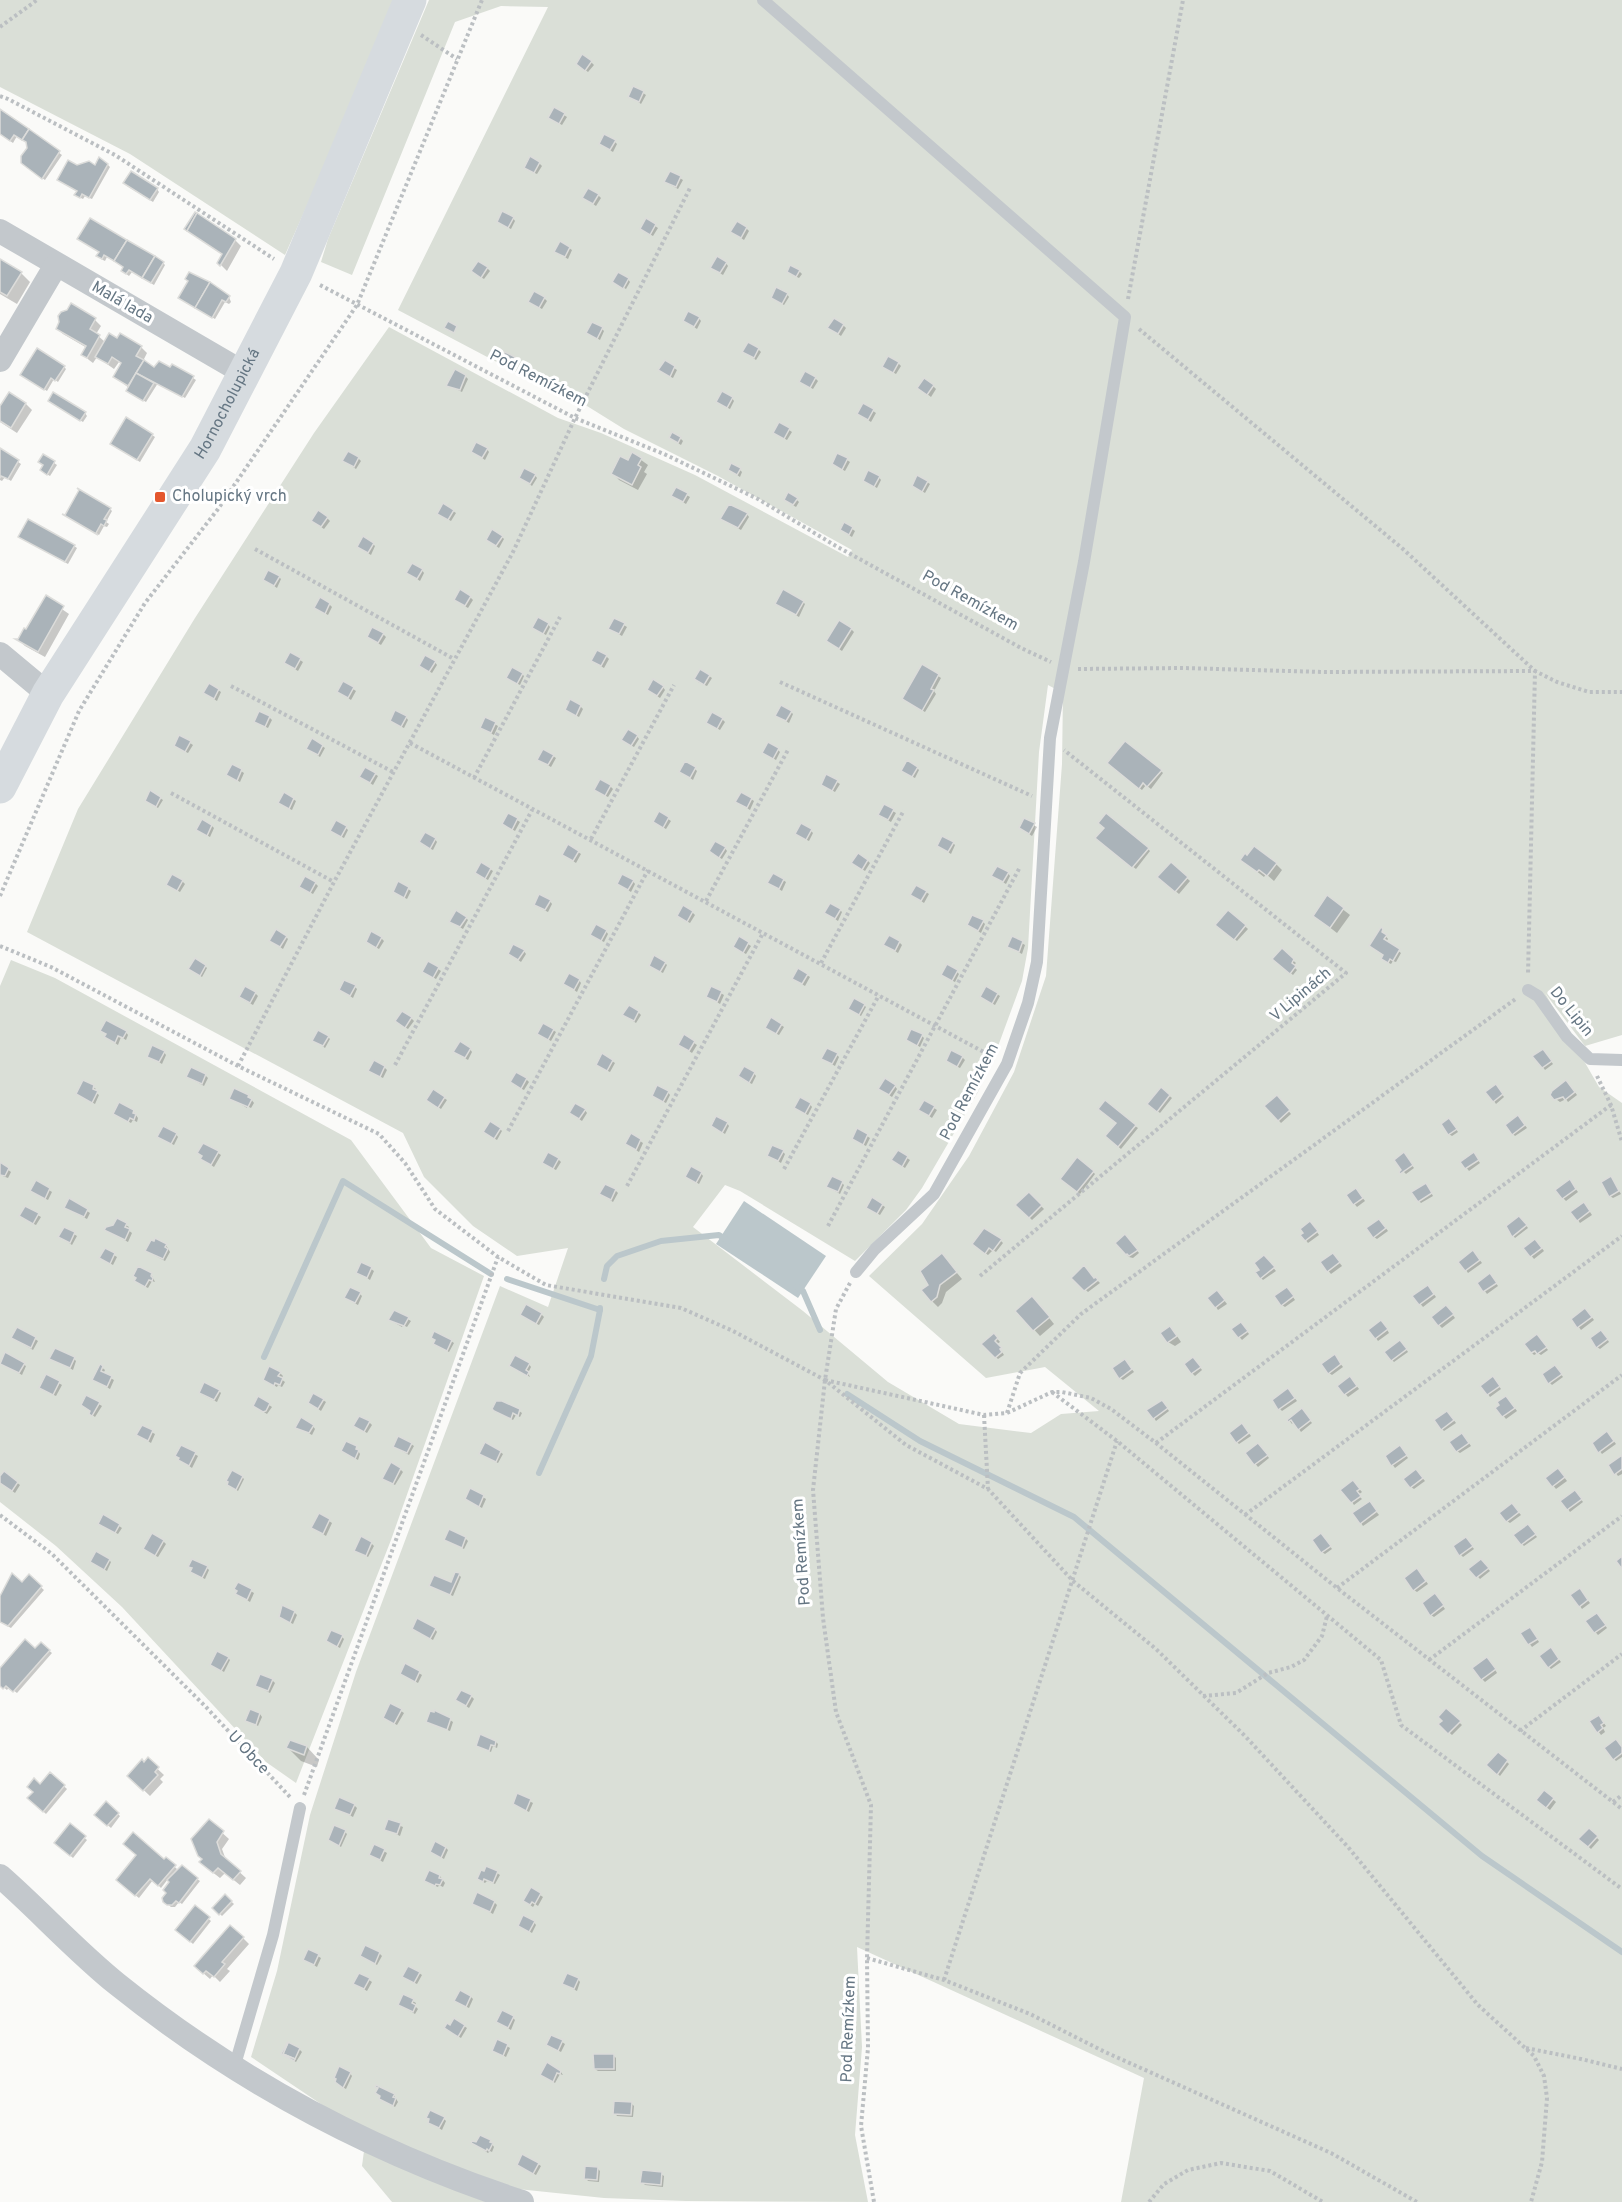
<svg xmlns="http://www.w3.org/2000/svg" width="1622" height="2202" viewBox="0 0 1622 2202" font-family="Overpass,sans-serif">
	<rect width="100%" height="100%" fill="#fafaf8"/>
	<g fill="#dadfd7" fill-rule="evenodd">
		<polygon points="0,0 398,0 285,255 130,154 0,87"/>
		<path d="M 429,0 L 1622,0 L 1622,1035 L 1585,1046 L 1545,993 L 1599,1087 L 1622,1103 L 1622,2202 L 1121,2202 L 1144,2078 L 857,1947 L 862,2047 L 855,2135 L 868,2202 L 686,2201 L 604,2198 L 507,2188 L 364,2133 L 251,2057 L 277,1971 L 310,1815 L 356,1672 L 500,1286 L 548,1307 L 568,1248 L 517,1256 L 473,1226 L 424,1177 L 403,1133 L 27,932 L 78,809 L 195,618 L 314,433 L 389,327 L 558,418 L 601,433 L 695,475 L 848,557 L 852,550 L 718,476 L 624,429 L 587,406 L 561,396 L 398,310 L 548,7 L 501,6 L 455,22 L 352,275 L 321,262 L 328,239 ZM 1048,685 L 1063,693 L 1062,764 L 1046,976 L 1014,1072 L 969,1156 L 922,1224 L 869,1276 L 986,1378 L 1045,1367 L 1099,1411 L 1061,1414 L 1031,1433 L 959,1424 L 888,1382 L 803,1311 L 693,1227 L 725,1185 L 740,1191 L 855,1261 L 906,1210 L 922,1188 L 978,1092 L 997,1049 L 1022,981 L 1028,948 L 1039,752 Z"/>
		<polygon points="11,960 55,978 351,1140 431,1248 484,1276 391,1540 296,1783 266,1762 122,1607 56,1546 0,1502 0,986"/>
		<polygon points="364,2151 486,2202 392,2202 362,2166"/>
	</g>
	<polygon fill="#bbc7cb" points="744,1201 826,1256 798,1298 716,1244"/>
	<g fill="#0003">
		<polygon points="591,62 594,65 588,72 580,66"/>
		<polygon points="643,93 646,95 641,104 630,96"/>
		<polygon points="554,109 567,117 562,125 553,120"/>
		<polygon points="0,111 62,155 45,180 25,166 28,148 27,143 17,136 13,143 0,134"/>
		<polygon points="615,142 617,144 613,152 603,146"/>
		<polygon points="539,163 542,166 537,174 528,170"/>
		<polygon points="108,165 110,167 92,199 85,196 83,199 79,197 78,192 61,182 77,166"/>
		<polygon points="671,173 683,180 678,189 669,184"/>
		<polygon points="127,186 157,189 159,192 153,202"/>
		<polygon points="598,195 601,198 596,206 584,198"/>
		<polygon points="513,218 515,221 511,229 501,224"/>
		<polygon points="646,220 658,228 653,236 644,231"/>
		<polygon points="746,228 749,231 744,240 735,234"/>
		<polygon points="189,231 235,240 241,246 227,271 219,263 223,255"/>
		<polygon points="569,248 572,250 568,259 559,254"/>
		<polygon points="100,253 163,263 165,265 154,285 132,272 129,276 125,273 125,267 107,257 105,261 101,259 98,256"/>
		<polygon points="0,261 21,273 30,282 17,304 0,294"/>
		<polygon points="726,263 728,266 723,275 715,270"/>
		<polygon points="487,268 490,271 484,279 476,274"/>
		<polygon points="799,271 802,274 799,278 791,274"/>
		<polygon points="193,274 229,297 231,302 229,304 225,302 215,319 180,298 190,281 186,278 187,275"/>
		<polygon points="628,279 630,282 626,289 614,282"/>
		<polygon points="787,294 789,297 784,305 775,300"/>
		<polygon points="544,298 547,301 542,309 533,304"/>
		<polygon points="71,306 95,320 101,326 96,334 105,342 118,340 141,347 147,353 143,361 155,369 193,378 196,380 185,398 158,383 146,402 130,393 129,388 115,377 122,364 119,362 114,369 97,357 93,363 89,360 83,354 87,348 63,334 57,328"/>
		<polygon points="699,318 701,321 697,329 685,321"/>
		<polygon points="843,325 846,328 841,336 829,328"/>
		<polygon points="602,329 604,331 600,340 588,333"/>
		<polygon points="758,349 761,352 756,360 744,352"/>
		<polygon points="665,362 677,370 673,378 663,373"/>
		<polygon points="898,363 901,366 896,374 887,369"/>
		<polygon points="64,367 66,369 58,382 54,379 47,391 25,377"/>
		<polygon points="465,376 468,379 462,392 448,385"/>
		<polygon points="815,378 818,381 813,389 804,384"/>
		<polygon points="933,386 936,389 931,397 922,390"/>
		<polygon points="732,398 734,401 730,409 720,404"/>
		<polygon points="52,403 85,413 87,416 83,422"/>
		<polygon points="26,404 32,410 17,433 0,422 0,409"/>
		<polygon points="864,405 876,413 871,422 859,414"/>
		<polygon points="789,430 792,432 787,440 778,435"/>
		<polygon points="152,435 155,437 140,462 114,446"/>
		<polygon points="670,438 680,438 683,441 681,445"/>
		<polygon points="487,449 489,452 485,460 473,452"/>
		<polygon points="1,450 21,464 11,481 5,477 2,481 0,480"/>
		<polygon points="633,454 648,465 644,472 647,474 638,490 619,480 613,473 629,462"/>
		<polygon points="44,456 57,465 50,476 45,473"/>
		<polygon points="358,458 361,461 356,469 344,461"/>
		<polygon points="847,460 850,462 845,471 836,466"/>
		<polygon points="730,470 740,470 742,472 740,477"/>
		<polygon points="535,475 537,478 532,486 521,478"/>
		<polygon points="879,477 881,480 877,488 868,483"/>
		<polygon points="927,482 930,484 925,493 914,486"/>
		<polygon points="676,489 690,497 686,504 673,496"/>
		<polygon points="797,500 799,502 796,507 788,502"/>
		<polygon points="110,509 112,511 106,522 109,524 107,527 104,526 99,535 69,518"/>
		<polygon points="453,511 456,513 451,521 442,516"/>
		<polygon points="747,514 749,517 741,530 725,521"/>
		<polygon points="327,518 330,521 324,529 315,523"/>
		<polygon points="845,524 855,531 852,537 844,532"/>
		<polygon points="502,537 504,539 499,548 490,542"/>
		<polygon points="23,539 74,546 77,548 68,564"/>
		<polygon points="373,544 375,546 371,555 361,549"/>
		<polygon points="422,570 424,573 420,581 408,573"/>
		<polygon points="279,577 281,579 277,588 265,580"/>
		<polygon points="470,597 473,600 468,608 458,602"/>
		<polygon points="46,598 69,614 45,657 25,646 19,640 26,631"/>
		<polygon points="803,602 805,604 799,617 777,604"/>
		<polygon points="329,604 332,607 328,615 316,608"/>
		<polygon points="615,620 627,627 622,636 613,631"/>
		<polygon points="548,624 550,627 546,635 537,630"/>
		<polygon points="851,629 854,632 842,651 830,643"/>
		<polygon points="383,634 386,637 381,645 371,639"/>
		<polygon points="291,654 303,662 298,671 288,665"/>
		<polygon points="606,656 609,659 604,668 592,661"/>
		<polygon points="435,662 437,665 432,673 424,668"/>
		<polygon points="522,674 524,676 520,685 510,680"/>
		<polygon points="709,676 712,678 707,686 698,682"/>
		<polygon points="938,676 941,678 934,691 936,694 925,712 907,701"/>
		<polygon points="344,683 356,691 351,700 342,694"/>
		<polygon points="663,687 665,690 660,698 651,692"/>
		<polygon points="218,690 221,692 217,701 204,693"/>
		<polygon points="580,706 583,709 579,717 566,710"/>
		<polygon points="791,712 793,714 789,723 777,716"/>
		<polygon points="269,717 272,720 268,728 256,722"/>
		<polygon points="406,717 408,720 404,728 394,723"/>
		<polygon points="486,719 498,726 494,735 481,728"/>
		<polygon points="722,719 725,722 720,730 711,725"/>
		<polygon points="637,736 639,739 634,747 625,742"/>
		<polygon points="190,743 193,745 188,753 178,748"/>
		<polygon points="322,746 325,748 320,757 311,751"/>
		<polygon points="778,750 780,752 776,760 764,753"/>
		<polygon points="553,756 556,758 551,767 542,762"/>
		<polygon points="233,766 244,773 240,782 228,775"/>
		<polygon points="1111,766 1161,771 1163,773 1151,789 1146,785 1142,790"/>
		<polygon points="917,768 919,770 915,778 905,773"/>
		<polygon points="695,769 697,771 693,780 681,772"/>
		<polygon points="375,774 378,776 373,785 361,777"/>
		<polygon points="837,782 840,784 835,792 826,787"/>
		<polygon points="610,786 613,789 608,797 598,792"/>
		<polygon points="160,798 163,800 158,808 147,801"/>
		<polygon points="293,799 296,801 292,810 282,805"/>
		<polygon points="751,799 754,801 750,810 737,802"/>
		<polygon points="884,806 896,813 891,822 882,817"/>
		<polygon points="659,813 671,821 666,829 657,824"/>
		<polygon points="509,815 520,822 515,831 507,826"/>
		<polygon points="1025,820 1037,827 1032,836 1020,828"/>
		<polygon points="212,826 214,828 210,837 201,832"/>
		<polygon points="346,828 348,830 344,838 334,833"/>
		<polygon points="811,831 813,833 809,841 799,836"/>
		<polygon points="435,839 437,842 433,850 423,845"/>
		<polygon points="1100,841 1148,849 1150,851 1136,869"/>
		<polygon points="953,843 955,845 951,854 939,846"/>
		<polygon points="725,848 727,851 722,859 713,854"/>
		<polygon points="578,852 581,854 576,863 567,857"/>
		<polygon points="1242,860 1276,864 1282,870 1274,881 1266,874 1264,877"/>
		<polygon points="868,861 870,863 865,871 856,865"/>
		<polygon points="1171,864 1190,881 1179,894 1159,877"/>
		<polygon points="490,869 493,871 488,880 479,875"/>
		<polygon points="1008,873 1010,876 1006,884 996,878"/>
		<polygon points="783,880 786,882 782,891 769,883"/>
		<polygon points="182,881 185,884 180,892 171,887"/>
		<polygon points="633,881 635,884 631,892 619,884"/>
		<polygon points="315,883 318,886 313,894 304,889"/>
		<polygon points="399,883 411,891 407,899 394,892"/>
		<polygon points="926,892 929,894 924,903 912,895"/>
		<polygon points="1327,897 1350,915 1337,933 1315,916"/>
		<polygon points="550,901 552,904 548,912 538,907"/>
		<polygon points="840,910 842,912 838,921 826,913"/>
		<polygon points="692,912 695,915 690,923 681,918"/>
		<polygon points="1229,912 1248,929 1237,941 1217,925"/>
		<polygon points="466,918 468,920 463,929 454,924"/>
		<polygon points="983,922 985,924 981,933 971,927"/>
		<polygon points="1381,930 1388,939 1386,942 1401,953 1396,962 1393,961 1391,964 1385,961"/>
		<polygon points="606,931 608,934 604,942 594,937"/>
		<polygon points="286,937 288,939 283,949 274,943"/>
		<polygon points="381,938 384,941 379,949 370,944"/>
		<polygon points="739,938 751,946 746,954 737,949"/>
		<polygon points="1013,938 1025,945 1022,954 1009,947"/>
		<polygon points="899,942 902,945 898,953 885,945"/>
		<polygon points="524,951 526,954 521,962 510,954"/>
		<polygon points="1282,951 1296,963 1293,966 1297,970 1293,975 1274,959"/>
		<polygon points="429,963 441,971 436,979 427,974"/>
		<polygon points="665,963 667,965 663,973 653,968"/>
		<polygon points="205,966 207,968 202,977 193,971"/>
		<polygon points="799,970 810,977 805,986 797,981"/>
		<polygon points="957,972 959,974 955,982 945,977"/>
		<polygon points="579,980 581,983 577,992 565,984"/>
		<polygon points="355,987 357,989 353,998 340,990"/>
		<polygon points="712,988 724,995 720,1004 707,996"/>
		<polygon points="255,993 258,996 253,1005 244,1000"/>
		<polygon points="997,994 1000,996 995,1005 984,999"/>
		<polygon points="864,1005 866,1007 861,1016 852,1011"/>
		<polygon points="638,1012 641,1015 636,1023 624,1015"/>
		<polygon points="411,1018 414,1021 408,1029 400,1024"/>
		<polygon points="781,1025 784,1027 779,1035 769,1030"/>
		<polygon points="553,1030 556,1032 551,1041 542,1036"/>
		<polygon points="126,1032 128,1035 126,1040 121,1037 118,1045 106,1037 107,1034"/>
		<polygon points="922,1036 924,1038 920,1047 908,1040"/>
		<polygon points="328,1037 330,1039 325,1048 314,1040"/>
		<polygon points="685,1037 697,1045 692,1053 683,1047"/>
		<polygon points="470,1049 472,1052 468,1060 458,1054"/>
		<polygon points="164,1052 166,1055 162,1064 149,1056"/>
		<polygon points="1545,1053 1553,1064 1545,1070 1535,1056"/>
		<polygon points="837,1055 839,1057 835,1066 826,1061"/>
		<polygon points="962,1057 965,1060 960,1068 950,1063"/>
		<polygon points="612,1061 615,1063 610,1072 600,1067"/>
		<polygon points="384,1067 387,1070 383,1078 373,1073"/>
		<polygon points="754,1073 756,1076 752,1084 742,1079"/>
		<polygon points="205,1075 208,1078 204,1086 188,1077"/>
		<polygon points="526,1079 529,1082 524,1090 514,1085"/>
		<polygon points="1569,1084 1577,1095 1568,1102 1566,1099 1560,1102 1553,1097"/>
		<polygon points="895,1086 897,1089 892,1097 883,1091"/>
		<polygon points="93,1087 96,1089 95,1092 99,1095 95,1104 78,1094"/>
		<polygon points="1161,1089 1172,1098 1160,1113 1149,1104"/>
		<polygon points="1498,1089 1504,1097 1496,1104 1494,1101"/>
		<polygon points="235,1090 251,1099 254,1103 251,1108 247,1106 247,1108 231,1098"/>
		<polygon points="668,1092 670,1095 666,1103 656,1098"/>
		<polygon points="1277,1097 1291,1114 1281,1123 1266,1106"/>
		<polygon points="444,1098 447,1100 441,1109 431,1102"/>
		<polygon points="925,1102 937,1110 932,1118 923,1112"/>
		<polygon points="810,1104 812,1107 808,1115 798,1110"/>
		<polygon points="585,1110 587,1113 582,1121 573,1115"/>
		<polygon points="133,1111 138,1118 137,1122 133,1120 131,1123 115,1114"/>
		<polygon points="1521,1120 1527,1128 1515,1136 1513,1134"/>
		<polygon points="727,1123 729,1126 725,1134 713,1126"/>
		<polygon points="1452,1123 1458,1132 1452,1136 1449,1134"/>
		<polygon points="1135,1126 1138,1128 1121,1149 1109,1139"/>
		<polygon points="500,1129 502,1131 497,1140 487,1134"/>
		<polygon points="858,1130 870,1138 866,1146 856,1141"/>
		<polygon points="176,1134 178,1137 174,1145 162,1139"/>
		<polygon points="631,1135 643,1143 639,1152 626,1144"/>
		<polygon points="783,1152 785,1154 781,1163 768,1155"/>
		<polygon points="898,1152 910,1160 905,1168 896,1162"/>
		<polygon points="218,1153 221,1155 214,1167 205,1161"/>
		<polygon points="1406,1157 1414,1168 1406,1174 1404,1172"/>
		<polygon points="1476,1157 1480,1163 1469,1171 1462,1162"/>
		<polygon points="558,1159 561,1162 556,1170 546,1165"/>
		<polygon points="0,1164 11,1172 8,1178 0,1175"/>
		<polygon points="1093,1172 1095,1174 1080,1194 1064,1181"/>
		<polygon points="701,1173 703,1176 699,1184 687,1177"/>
		<polygon points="1611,1178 1621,1194 1613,1198 1610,1196"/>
		<polygon points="36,1182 52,1192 48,1200 34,1193"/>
		<polygon points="842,1183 844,1185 840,1194 828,1187"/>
		<polygon points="1572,1184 1578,1192 1566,1201 1563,1198"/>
		<polygon points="1428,1187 1433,1196 1421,1203 1419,1201"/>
		<polygon points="615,1190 618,1193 613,1202 601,1194"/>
		<polygon points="1358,1192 1365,1201 1357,1207 1348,1196"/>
		<polygon points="1029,1194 1044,1209 1032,1220 1017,1205"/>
		<polygon points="70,1200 90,1213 87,1219 66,1208"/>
		<polygon points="882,1205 885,1207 880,1215 871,1210"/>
		<polygon points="1586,1206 1592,1215 1580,1223 1578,1220"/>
		<polygon points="25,1208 41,1217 36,1225 24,1219"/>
		<polygon points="117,1220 129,1227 128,1230 132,1233 128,1242 109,1232"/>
		<polygon points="1522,1220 1528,1228 1515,1238 1511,1233"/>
		<polygon points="1382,1223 1388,1231 1377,1239 1374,1237"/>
		<polygon points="1313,1226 1319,1235 1308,1243 1302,1235"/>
		<polygon points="65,1229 77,1236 72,1245 60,1237"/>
		<polygon points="1125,1236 1139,1253 1133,1258 1129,1257 1117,1243"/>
		<polygon points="1001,1241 1003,1243 996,1252 993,1250 988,1255 976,1246"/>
		<polygon points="1538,1243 1544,1251 1534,1259 1525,1248"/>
		<polygon points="166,1245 170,1252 165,1261 150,1253"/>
		<polygon points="105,1250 117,1257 113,1265 101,1258"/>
		<polygon points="942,1255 962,1279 946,1292 942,1303 938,1307 932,1301"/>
		<polygon points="1476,1255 1482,1263 1468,1273 1466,1270"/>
		<polygon points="1264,1257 1276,1271 1263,1280 1261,1278 1261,1270"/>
		<polygon points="1335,1257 1342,1266 1331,1274 1322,1263"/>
		<polygon points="371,1269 374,1271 370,1280 358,1272"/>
		<polygon points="151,1274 155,1282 152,1281 148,1288 138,1283"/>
		<polygon points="1073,1278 1096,1279 1100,1283 1088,1292"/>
		<polygon points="1492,1278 1498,1286 1487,1294 1479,1283"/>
		<polygon points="1430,1289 1436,1297 1423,1307 1414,1296"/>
		<polygon points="1289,1291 1295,1300 1285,1307 1282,1305"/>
		<polygon points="360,1294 362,1296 358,1305 349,1300"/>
		<polygon points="1220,1295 1227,1304 1218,1310 1216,1307"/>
		<polygon points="1038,1304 1054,1324 1040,1336 1017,1311"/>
		<polygon points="1449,1310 1455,1318 1442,1328 1439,1325"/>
		<polygon points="395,1312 411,1321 407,1327 403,1325 402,1327 390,1320"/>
		<polygon points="1588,1312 1594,1320 1581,1330 1573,1319"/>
		<polygon points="541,1314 544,1317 539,1325 525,1318"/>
		<polygon points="1384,1324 1389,1333 1378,1341 1376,1338"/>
		<polygon points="1243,1326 1249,1334 1242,1340 1233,1329"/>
		<polygon points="1173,1330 1181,1342 1175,1346 1168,1342"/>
		<polygon points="1604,1334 1609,1342 1600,1349 1597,1347"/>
		<polygon points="994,1335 1000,1342 997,1344 1004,1355 998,1359 983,1344"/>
		<polygon points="13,1338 35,1339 38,1341 33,1350"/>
		<polygon points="1539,1339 1548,1350 1541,1355 1538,1353 1534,1355 1532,1353"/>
		<polygon points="451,1341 454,1343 449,1352 438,1346"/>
		<polygon points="1403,1344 1408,1352 1394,1362 1392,1360"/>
		<polygon points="5,1354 26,1366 22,1375 0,1363"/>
		<polygon points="51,1358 74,1359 76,1361 73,1370"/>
		<polygon points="1337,1359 1343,1367 1332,1375 1329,1373"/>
		<polygon points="1196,1362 1202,1370 1195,1376 1192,1373"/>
		<polygon points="1127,1363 1134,1372 1123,1380 1120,1378"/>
		<polygon points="529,1364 531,1367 528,1373 530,1377 511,1366"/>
		<polygon points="100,1366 105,1370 103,1374 114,1380 110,1389 94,1380"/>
		<polygon points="1557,1369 1563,1377 1552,1385 1550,1383"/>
		<polygon points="280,1373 283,1376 281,1379 285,1382 282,1387 278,1385 277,1387 264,1380"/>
		<polygon points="47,1376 62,1385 56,1396 43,1390"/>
		<polygon points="1353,1381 1359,1389 1348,1397 1339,1386"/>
		<polygon points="1495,1381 1501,1389 1490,1397 1488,1394"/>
		<polygon points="219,1391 221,1393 217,1402 203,1395"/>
		<polygon points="1291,1393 1297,1401 1282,1411 1280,1409"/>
		<polygon points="87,1397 102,1406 95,1417 91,1414"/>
		<polygon points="323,1400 326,1402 321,1411 310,1403"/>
		<polygon points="1509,1400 1517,1411 1506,1419 1497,1408"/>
		<polygon points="269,1405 272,1407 267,1414 254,1406"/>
		<polygon points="1165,1405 1169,1411 1156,1421 1154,1418"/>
		<polygon points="495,1411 519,1411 522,1413 520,1417 516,1415 513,1420"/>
		<polygon points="1304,1413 1312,1423 1301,1432 1294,1422 1292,1424 1289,1420"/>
		<polygon points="1450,1415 1456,1423 1444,1431 1442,1429"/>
		<polygon points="369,1422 372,1425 367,1433 355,1426"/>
		<polygon points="313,1426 315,1429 312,1435 297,1427"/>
		<polygon points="142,1427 155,1434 151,1443 138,1435"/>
		<polygon points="1245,1428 1251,1436 1239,1444 1237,1442"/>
		<polygon points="1610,1436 1616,1444 1602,1454 1594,1443"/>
		<polygon points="1465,1437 1471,1446 1460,1453 1457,1451"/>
		<polygon points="411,1444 414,1446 409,1455 395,1447"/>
		<polygon points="182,1447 198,1456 192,1468 180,1460"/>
		<polygon points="356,1447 360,1454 358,1460 342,1451"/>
		<polygon points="1261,1447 1269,1458 1258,1467 1247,1453"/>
		<polygon points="1402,1450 1408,1458 1395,1468 1387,1457"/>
		<polygon points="500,1452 503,1454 498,1463 484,1456"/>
		<polygon points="1622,1457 1622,1474 1618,1476 1610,1465"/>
		<polygon points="400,1469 403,1472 395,1485 387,1481"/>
		<polygon points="4,1473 20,1485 15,1493 0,1482"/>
		<polygon points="1418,1473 1425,1481 1414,1489 1411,1487"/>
		<polygon points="1561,1473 1567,1481 1556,1489 1547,1478"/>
		<polygon points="242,1477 244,1479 238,1491 229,1485"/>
		<polygon points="1355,1484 1362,1492 1358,1495 1362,1499 1354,1505 1352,1502"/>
		<polygon points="471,1490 486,1499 482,1508 466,1499"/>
		<polygon points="1577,1494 1583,1502 1570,1512 1568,1509"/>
		<polygon points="1512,1505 1521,1515 1510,1523 1507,1521"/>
		<polygon points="1372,1506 1379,1515 1363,1526 1361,1523"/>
		<polygon points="320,1515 332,1523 326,1536 313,1528"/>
		<polygon points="104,1516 122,1528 118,1534 99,1524"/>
		<polygon points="1528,1526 1537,1537 1524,1546 1522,1544"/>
		<polygon points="1323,1537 1332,1549 1325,1554 1322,1552"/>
		<polygon points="465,1538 468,1541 464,1549 446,1540"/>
		<polygon points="163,1541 166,1544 158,1557 148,1552"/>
		<polygon points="1468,1541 1474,1549 1463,1557 1461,1555"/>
		<polygon points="371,1543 374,1546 368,1557 356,1550"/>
		<polygon points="109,1560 111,1562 107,1571 92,1562"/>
		<polygon points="1481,1561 1490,1571 1480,1579 1471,1569"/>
		<polygon points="190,1566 207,1568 209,1570 205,1579 195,1574"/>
		<polygon points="1420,1573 1428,1584 1417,1592 1414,1590"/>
		<polygon points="459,1575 461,1577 453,1596 434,1588 451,1584"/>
		<polygon points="29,1577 44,1590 11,1628 0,1622 0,1600 22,1584"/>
		<polygon points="238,1584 254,1593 250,1602 237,1594"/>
		<polygon points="1582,1593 1590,1603 1582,1609 1580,1606"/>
		<polygon points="1437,1598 1445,1609 1434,1617 1431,1615"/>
		<polygon points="294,1612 297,1615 293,1624 280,1617"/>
		<polygon points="1599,1617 1607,1628 1598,1635 1587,1622"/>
		<polygon points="413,1629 435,1629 437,1632 433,1640"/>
		<polygon points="1532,1631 1539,1642 1532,1647 1522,1633"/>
		<polygon points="342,1637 344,1639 340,1648 327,1641"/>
		<polygon points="41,1644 52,1653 17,1693 9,1687 7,1690 0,1684 0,1670 35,1650"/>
		<polygon points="1553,1652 1561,1662 1551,1669 1549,1667"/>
		<polygon points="228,1658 230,1660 224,1672 212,1665"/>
		<polygon points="1490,1661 1497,1673 1485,1682 1482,1679"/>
		<polygon points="406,1665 422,1675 418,1683 402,1674"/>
		<polygon points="272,1680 275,1683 270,1693 257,1686"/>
		<polygon points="471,1696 474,1699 469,1708 457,1700"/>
		<polygon points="1446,1710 1462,1725 1452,1735 1440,1724 1444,1721"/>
		<polygon points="401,1711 404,1713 397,1725 388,1720"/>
		<polygon points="260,1714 262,1717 258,1726 247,1720"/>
		<polygon points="1601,1719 1606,1726 1603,1728 1605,1732 1601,1735 1591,1721"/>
		<polygon points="450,1720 453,1722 450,1731 427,1722"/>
		<polygon points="290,1741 307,1747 319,1760 317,1767 301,1761 288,1748"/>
		<polygon points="496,1742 498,1744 497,1748 493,1746 491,1752 478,1746"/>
		<polygon points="1622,1748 1622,1757 1616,1761 1614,1759"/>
		<polygon points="1498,1754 1509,1764 1500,1776 1488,1765"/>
		<polygon points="148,1760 164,1775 160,1779 163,1782 150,1796 129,1776"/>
		<polygon points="50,1774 67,1789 46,1814 29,1798"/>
		<polygon points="1544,1792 1556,1802 1550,1810 1541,1803"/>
		<polygon points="518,1795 533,1803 529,1812 514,1804"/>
		<polygon points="106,1803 120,1816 111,1828 96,1815"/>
		<polygon points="354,1805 357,1808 353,1817 336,1808"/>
		<polygon points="209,1821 229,1839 222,1849 226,1860 246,1878 240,1885 225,1873 220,1878 207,1868 204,1859"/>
		<polygon points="388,1821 403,1827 400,1836 386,1829"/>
		<polygon points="70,1826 87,1840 73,1858 56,1843"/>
		<polygon points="1589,1830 1599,1840 1591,1849 1580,1839"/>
		<polygon points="345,1832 347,1834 341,1847 330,1840"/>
		<polygon points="375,1846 387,1853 383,1862 370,1855"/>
		<polygon points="446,1848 448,1850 444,1859 432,1852"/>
		<polygon points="166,1859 177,1869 173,1874 197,1879 200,1881 182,1904 179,1902 175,1907 171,1907 164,1901 171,1882 168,1879 161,1888 153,1880 139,1898 120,1883"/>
		<polygon points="497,1873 500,1875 495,1884 487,1881 485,1883 478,1879"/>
		<polygon points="440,1876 445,1883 443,1887 439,1885 438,1887 428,1883"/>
		<polygon points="531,1889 543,1897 538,1906 535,1904 533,1907 527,1903"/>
		<polygon points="225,1896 234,1904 222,1916 214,1908"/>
		<polygon points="494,1902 497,1905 493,1914 473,1903"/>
		<polygon points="195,1908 211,1921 193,1944 177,1930"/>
		<polygon points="534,1922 536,1925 532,1933 520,1926"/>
		<polygon points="243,1938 249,1944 227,1969 230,1971 220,1982 213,1975 210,1979 202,1972"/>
		<polygon points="309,1951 321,1958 317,1967 305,1960"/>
		<polygon points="379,1953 382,1956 377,1965 362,1956"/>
		<polygon points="419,1973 422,1975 417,1984 407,1979"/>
		<polygon points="578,1979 580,1982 577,1991 564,1984"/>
		<polygon points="369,1980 372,1982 367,1991 355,1984"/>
		<polygon points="404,1996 416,2003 415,2006 418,2009 415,2014 400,2005"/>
		<polygon points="471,1997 473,1999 469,2008 459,2003"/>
		<polygon points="513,2018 515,2020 511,2030 498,2022"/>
		<polygon points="464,2026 467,2028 461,2038 449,2031"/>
		<polygon points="498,2041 510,2048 506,2057 494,2050"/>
		<polygon points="562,2042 565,2044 561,2052 548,2045"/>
		<polygon points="299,2049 302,2052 296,2062 285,2056"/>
		<polygon points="613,2055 616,2058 616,2071 598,2071 595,2069"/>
		<polygon points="561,2072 563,2075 560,2074 555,2083 542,2075"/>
		<polygon points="350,2073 352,2076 346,2089 339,2085"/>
		<polygon points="394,2095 398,2102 395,2107 381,2099"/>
		<polygon points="631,2103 634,2106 633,2117 617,2116 615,2113"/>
		<polygon points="444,2119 446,2121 442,2130 430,2123"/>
		<polygon points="490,2141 494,2147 492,2152 490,2151 488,2153 476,2145"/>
		<polygon points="538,2164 541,2166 536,2175 518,2165"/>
		<polygon points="598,2169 600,2171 599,2182 588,2181 586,2178"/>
		<polygon points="661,2174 664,2176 663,2187 645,2185 642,2182"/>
	</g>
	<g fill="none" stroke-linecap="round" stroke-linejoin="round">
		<g stroke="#bbc7cb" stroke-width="6">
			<polyline points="507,1279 600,1310 600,1308"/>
			<polyline points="604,1279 607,1266 617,1256 661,1241 719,1235 728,1241"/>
			<polyline points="797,1287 803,1291 820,1330"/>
			<polyline points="264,1357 343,1181 491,1274"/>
			<polyline points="847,1394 920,1441 1074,1517 1482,1856 1622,1952"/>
			<polyline points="539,1473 591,1356 600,1310"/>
		</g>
	</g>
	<g fill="#aab3b9" stroke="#dcdcda" stroke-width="1.5">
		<polygon points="582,54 592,61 585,71 576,64"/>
		<polygon points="633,86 644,91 639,102 628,97"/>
		<polygon points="554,107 565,113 559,124 548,118"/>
		<polygon points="0,109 29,129 22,140 14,135 10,141 0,134"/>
		<polygon points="29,129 60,151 42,179 21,163 21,156 27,148 26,142 22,140"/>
		<polygon points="604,134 616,140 610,150 599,144"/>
		<polygon points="530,156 540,162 534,173 524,168"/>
		<polygon points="99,157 108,164 89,198 82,194 80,198 74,195 77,191 57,180 68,160 77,165 89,161 95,165"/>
		<polygon points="131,171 158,188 150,200 123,183"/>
		<polygon points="670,171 681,176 676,187 664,182"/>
		<polygon points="588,188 599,194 593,204 582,198"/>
		<polygon points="502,211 514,217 508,228 497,222"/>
		<polygon points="195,212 197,213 187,231 184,229"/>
		<polygon points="197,213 236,239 220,266 217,263 222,254 187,231"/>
		<polygon points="90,218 127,240 114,261 104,255 102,259 96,256 99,252 77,239"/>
		<polygon points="646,218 656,224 650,235 640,229"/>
		<polygon points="737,221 747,227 741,238 730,232"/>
		<polygon points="127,240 155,256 142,278 129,270 126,274 121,271 123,267 114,261"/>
		<polygon points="560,241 570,247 565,257 554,252"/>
		<polygon points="155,256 164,262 151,283 142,278"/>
		<polygon points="717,256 727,262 720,273 710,268"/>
		<polygon points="0,259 22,272 7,296 0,292"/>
		<polygon points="478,261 488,267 481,278 471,271"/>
		<polygon points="790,265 800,270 796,277 787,272"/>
		<polygon points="189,272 210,282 195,308 178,298 188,281 185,279"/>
		<polygon points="618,272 629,278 623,289 612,282"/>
		<polygon points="210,282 230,296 226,302 222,300 212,318 195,308"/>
		<polygon points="776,287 788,293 782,304 771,298"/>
		<polygon points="534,291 545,297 539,308 528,302"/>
		<polygon points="71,303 96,318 90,329 100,335 87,358 81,355 86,346 56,329 59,322 58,316 61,312 67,310"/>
		<polygon points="688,311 700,317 694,327 683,321"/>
		<polygon points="834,318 844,324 838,334 827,328"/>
		<polygon points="448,321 457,326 454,333 444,328"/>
		<polygon points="592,322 603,327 597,339 586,333"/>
		<polygon points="109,333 117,338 120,333 142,346 136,356 144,360 128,386 113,377 121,363 112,357 108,364 95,357"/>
		<polygon points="748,342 759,348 754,358 742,352"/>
		<polygon points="37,348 65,366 55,381 51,378 44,390 20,375"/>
		<polygon points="505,352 515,357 511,364 502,359"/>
		<polygon points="888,356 899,362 893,373 882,367"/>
		<polygon points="144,360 154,367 159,361 170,367 172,364 194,376 182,397 136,373"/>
		<polygon points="665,360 675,366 670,377 658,370"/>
		<polygon points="455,369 466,375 460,390 446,386"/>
		<polygon points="805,371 816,377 810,388 799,382"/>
		<polygon points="136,373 154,383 143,401 126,391"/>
		<polygon points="924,378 934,385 927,395 917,388"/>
		<polygon points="722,391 733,397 727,408 716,402"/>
		<polygon points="9,392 26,403 11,428 0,421 0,406"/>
		<polygon points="53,392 86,412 80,421 48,401"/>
		<polygon points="863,403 874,409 868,420 857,414"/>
		<polygon points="126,417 153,434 137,460 110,444"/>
		<polygon points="779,422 790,428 784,439 773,433"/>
		<polygon points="672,432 681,437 678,443 669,438"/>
		<polygon points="476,442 488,448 482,458 471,452"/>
		<polygon points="0,448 19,460 8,479 1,476 0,478"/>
		<polygon points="348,451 359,457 354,467 342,461"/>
		<polygon points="632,452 642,458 638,465 641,467 632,485 611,474 620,456 628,460"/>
		<polygon points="837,453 848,458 842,470 832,464"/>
		<polygon points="43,454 55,461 47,475 40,470 43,465 38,462"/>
		<polygon points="731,463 741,468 737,475 728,470"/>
		<polygon points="524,468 536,474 530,484 519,478"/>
		<polygon points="868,470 880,476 874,487 863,481"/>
		<polygon points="917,475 928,481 922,492 912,486"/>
		<polygon points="676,487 688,493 683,502 671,496"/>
		<polygon points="77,488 111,508 104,519 107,520 104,526 101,524 96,533 98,535 62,514 65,515 79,490"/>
		<polygon points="788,492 798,498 793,505 784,500"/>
		<polygon points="443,503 454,510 448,520 437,514"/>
		<polygon points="729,504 748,513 738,528 720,519"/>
		<polygon points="318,510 328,517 321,527 311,521"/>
		<polygon points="28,519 75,545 65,562 18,537"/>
		<polygon points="844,522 853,527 849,535 840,530"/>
		<polygon points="492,529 503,536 496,546 486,540"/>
		<polygon points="363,536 374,543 368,553 357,547"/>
		<polygon points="412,563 423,569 417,579 406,573"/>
		<polygon points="268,570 280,576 274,586 263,580"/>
		<polygon points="460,589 471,596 465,606 454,600"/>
		<polygon points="783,589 804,601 796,615 775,604"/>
		<polygon points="46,595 64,606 38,652 15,639 18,639 24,628 26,629"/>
		<polygon points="320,597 330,603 325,614 314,608"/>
		<polygon points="538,617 549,623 543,634 532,628"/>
		<polygon points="614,618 625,623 619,634 608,629"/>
		<polygon points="839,620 852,628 839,649 826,641"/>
		<polygon points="372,627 384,633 378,643 367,637"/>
		<polygon points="597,650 607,655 601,666 591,661"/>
		<polygon points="290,652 301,658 295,669 284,663"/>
		<polygon points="425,655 436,661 429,672 419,666"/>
		<polygon points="922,664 939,674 931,689 934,690 922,711 902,699"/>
		<polygon points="512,667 523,673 517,684 506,678"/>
		<polygon points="700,669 710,675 704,685 694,679"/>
		<polygon points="653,679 664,686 657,696 647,690"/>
		<polygon points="343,681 354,687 348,698 337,692"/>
		<polygon points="209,683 219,689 214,699 203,693"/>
		<polygon points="570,699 581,705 576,716 565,710"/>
		<polygon points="781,705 792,711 786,721 775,716"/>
		<polygon points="395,710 407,716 401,727 390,721"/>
		<polygon points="259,711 270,716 265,727 254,722"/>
		<polygon points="712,712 723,718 717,729 706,723"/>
		<polygon points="485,717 496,722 491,733 480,728"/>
		<polygon points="628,729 638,735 631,746 621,740"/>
		<polygon points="179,735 191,741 185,752 174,746"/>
		<polygon points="312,738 323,745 318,755 306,749"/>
		<polygon points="1125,741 1162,770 1147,787 1143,783 1139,789 1107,763"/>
		<polygon points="768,742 779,748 773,759 762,753"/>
		<polygon points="543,749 554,755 548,765 537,760"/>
		<polygon points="907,760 918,767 912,777 901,771"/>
		<polygon points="685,761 696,767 690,778 679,772"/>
		<polygon points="232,764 242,769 237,781 226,775"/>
		<polygon points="365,767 376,773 370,783 359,777"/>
		<polygon points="826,774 838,780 832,791 821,785"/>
		<polygon points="600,779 611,785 605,796 594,790"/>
		<polygon points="150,790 161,797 156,807 145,801"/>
		<polygon points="284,792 294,798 289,809 278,803"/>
		<polygon points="741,792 752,798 747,808 735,802"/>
		<polygon points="884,804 894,809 888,820 878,815"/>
		<polygon points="659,811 669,817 663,828 653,822"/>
		<polygon points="508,813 518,818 512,830 502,824"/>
		<polygon points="1106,813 1149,848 1132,868 1095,838 1104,828 1098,823"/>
		<polygon points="1024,818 1035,823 1029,834 1019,828"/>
		<polygon points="202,819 212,825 207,836 196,830"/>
		<polygon points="336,820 347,826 341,837 330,831"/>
		<polygon points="801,823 812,829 806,840 795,834"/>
		<polygon points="425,832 436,838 430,849 419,842"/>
		<polygon points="942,836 954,842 948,852 937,846"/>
		<polygon points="715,841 726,847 719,858 709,851"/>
		<polygon points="568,844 579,851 573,861 562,855"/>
		<polygon points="1254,846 1277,863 1267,876 1259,870 1257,872 1240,860 1245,853 1247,855"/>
		<polygon points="858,853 868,860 862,870 851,863"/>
		<polygon points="481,862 491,868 485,879 475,873"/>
		<polygon points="1171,862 1188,877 1175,892 1157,877"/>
		<polygon points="997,866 1009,872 1003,882 991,876"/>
		<polygon points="773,873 784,879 779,889 767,883"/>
		<polygon points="172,874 183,880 177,891 166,885"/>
		<polygon points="622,874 634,880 628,890 617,884"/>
		<polygon points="305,876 316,882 310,893 299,887"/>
		<polygon points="398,881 409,887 404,898 393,892"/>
		<polygon points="916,885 927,891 921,901 910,895"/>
		<polygon points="539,894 551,900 545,910 534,905"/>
		<polygon points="1327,895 1344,908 1330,928 1313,916"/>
		<polygon points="830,903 841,909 835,919 824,913"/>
		<polygon points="683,905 693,911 687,922 677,916"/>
		<polygon points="456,910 467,917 460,927 449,922"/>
		<polygon points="1228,910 1246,925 1234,940 1215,925"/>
		<polygon points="972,915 984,920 978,931 967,925"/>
		<polygon points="596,924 607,930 601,941 590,935"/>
		<polygon points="1381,927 1383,929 1382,932 1387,935 1384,939 1400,949 1393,961 1390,959 1388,963 1381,959 1383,955 1369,946"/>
		<polygon points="276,929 287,936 280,947 269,941"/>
		<polygon points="371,931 382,937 376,948 366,942"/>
		<polygon points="889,935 900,941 895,951 883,945"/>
		<polygon points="739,936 749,942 743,953 733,947"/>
		<polygon points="1012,936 1023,941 1019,952 1007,947"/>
		<polygon points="513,944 525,950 518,960 508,954"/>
		<polygon points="1282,948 1294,959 1292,963 1296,966 1290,974 1272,959"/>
		<polygon points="654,955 666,962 660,972 649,966"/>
		<polygon points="195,958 206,965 200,976 188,969"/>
		<polygon points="428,961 439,967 433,978 422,972"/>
		<polygon points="947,964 958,970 952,981 941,975"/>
		<polygon points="798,968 808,974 802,984 792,979"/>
		<polygon points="569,973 580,979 574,990 563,984"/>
		<polygon points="344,980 356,985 350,996 339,990"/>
		<polygon points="245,986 256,992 250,1003 239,997"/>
		<polygon points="711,986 722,991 717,1002 706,997"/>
		<polygon points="986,986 998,993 992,1004 980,997"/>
		<polygon points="854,998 865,1004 859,1015 848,1009"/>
		<polygon points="629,1005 639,1011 634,1021 622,1015"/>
		<polygon points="402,1011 412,1017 405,1028 395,1021"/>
		<polygon points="771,1017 782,1024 776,1034 765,1028"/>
		<polygon points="106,1020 127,1031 123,1038 118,1036 115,1043 104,1037 106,1034 100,1031"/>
		<polygon points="543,1023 554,1029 548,1040 537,1034"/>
		<polygon points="911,1029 923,1034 917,1046 906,1040"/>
		<polygon points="318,1030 329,1036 323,1046 312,1041"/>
		<polygon points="684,1034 695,1041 689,1051 678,1045"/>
		<polygon points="460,1041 471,1048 465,1058 453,1052"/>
		<polygon points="152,1045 165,1051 159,1062 147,1057"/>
		<polygon points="827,1048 838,1053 832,1064 821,1059"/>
		<polygon points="1543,1049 1552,1061 1542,1068 1532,1056"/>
		<polygon points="951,1050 963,1056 957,1067 946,1061"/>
		<polygon points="602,1053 613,1060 607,1071 596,1065"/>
		<polygon points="374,1060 385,1066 380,1077 368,1071"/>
		<polygon points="744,1066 755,1072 749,1083 738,1076"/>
		<polygon points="191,1067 206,1074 202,1084 186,1077"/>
		<polygon points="516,1072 527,1078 521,1089 510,1082"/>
		<polygon points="885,1078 896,1085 889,1095 878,1089"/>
		<polygon points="83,1080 94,1085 93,1089 98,1091 92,1103 76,1094"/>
		<polygon points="1566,1080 1575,1092 1565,1100 1563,1097 1554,1100 1550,1095 1552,1091"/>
		<polygon points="1496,1084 1503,1094 1493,1102 1485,1092"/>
		<polygon points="657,1085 669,1091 663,1102 652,1096"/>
		<polygon points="1161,1087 1170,1095 1157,1112 1147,1104"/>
		<polygon points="234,1088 249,1095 248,1097 252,1099 248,1107 229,1099"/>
		<polygon points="433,1089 445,1097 438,1108 426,1100"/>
		<polygon points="1277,1095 1290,1110 1278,1121 1264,1106"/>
		<polygon points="800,1097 811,1103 805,1114 794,1108"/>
		<polygon points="924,1100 935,1106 929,1116 918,1110"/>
		<polygon points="1105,1100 1136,1125 1118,1147 1105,1136 1116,1123 1098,1109"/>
		<polygon points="119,1102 134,1110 133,1113 136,1114 134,1120 130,1118 128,1122 113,1114"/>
		<polygon points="575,1103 586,1109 579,1119 569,1113"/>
		<polygon points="1518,1115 1525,1125 1512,1135 1505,1125"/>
		<polygon points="716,1116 728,1122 722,1133 711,1126"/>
		<polygon points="1449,1118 1457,1129 1448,1135 1441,1124"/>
		<polygon points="490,1121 501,1128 494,1139 483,1132"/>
		<polygon points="163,1126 177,1133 171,1144 157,1137"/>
		<polygon points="857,1128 868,1134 863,1145 852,1139"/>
		<polygon points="631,1133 641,1139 636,1150 625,1144"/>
		<polygon points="203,1143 219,1151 211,1165 200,1159 202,1156 197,1153"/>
		<polygon points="772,1145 784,1150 778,1161 767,1156"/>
		<polygon points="898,1150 908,1156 902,1167 891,1160"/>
		<polygon points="548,1152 559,1158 553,1169 542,1163"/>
		<polygon points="1404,1152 1413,1165 1400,1174 1399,1172 1401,1170 1394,1160"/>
		<polygon points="1474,1152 1479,1160 1465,1169 1460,1162"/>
		<polygon points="1077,1157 1094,1171 1077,1192 1060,1179"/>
		<polygon points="0,1162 9,1168 5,1176 0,1175"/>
		<polygon points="691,1166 702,1172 696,1183 685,1177"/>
		<polygon points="832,1176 843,1181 838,1192 826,1187"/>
		<polygon points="1611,1176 1619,1191 1609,1197 1601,1182"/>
		<polygon points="1570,1179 1576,1189 1562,1199 1555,1190"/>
		<polygon points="36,1180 50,1188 45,1199 30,1191"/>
		<polygon points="1426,1183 1432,1193 1418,1202 1411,1192"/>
		<polygon points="605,1184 616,1189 611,1200 599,1194"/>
		<polygon points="1356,1188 1363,1198 1353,1205 1346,1195"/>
		<polygon points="1029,1192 1042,1205 1029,1218 1015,1205"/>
		<polygon points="872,1197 883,1204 877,1214 866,1208"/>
		<polygon points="69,1198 88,1209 84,1217 64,1208"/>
		<polygon points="1584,1202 1590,1211 1577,1221 1570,1212"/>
		<polygon points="25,1206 39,1213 33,1224 19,1216"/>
		<polygon points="1519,1216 1527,1225 1512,1237 1506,1226"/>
		<polygon points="117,1218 127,1223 125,1227 130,1229 125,1240 104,1230 106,1227 113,1225"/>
		<polygon points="1379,1219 1386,1228 1373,1238 1366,1228"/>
		<polygon points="1310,1221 1318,1231 1305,1241 1300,1235 1303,1233 1300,1229"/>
		<polygon points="64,1227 75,1232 70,1243 58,1237"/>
		<polygon points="984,1228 1002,1239 993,1251 989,1248 985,1254 972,1244"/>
		<polygon points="1125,1234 1138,1250 1129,1256 1127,1254 1126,1255 1115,1243"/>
		<polygon points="155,1238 167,1244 165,1247 168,1249 163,1259 145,1251 151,1240 154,1241"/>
		<polygon points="1535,1239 1542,1248 1530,1257 1523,1248"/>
		<polygon points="105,1248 115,1253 110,1264 99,1258"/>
		<polygon points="1473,1250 1480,1260 1465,1271 1458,1262"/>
		<polygon points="942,1253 957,1272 940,1285 937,1297 931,1302 921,1290 928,1285 920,1271"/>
		<polygon points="1333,1253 1340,1262 1327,1272 1320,1262"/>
		<polygon points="1264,1255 1275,1267 1260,1279 1255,1272 1259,1270 1254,1263"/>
		<polygon points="361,1262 372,1267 367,1278 356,1273"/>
		<polygon points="1084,1265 1094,1278 1096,1277 1098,1280 1084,1291 1071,1278"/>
		<polygon points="138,1266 152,1273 151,1276 153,1278 152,1281 149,1280 145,1287 134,1281 136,1278 133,1276"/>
		<polygon points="1490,1273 1497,1283 1483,1292 1477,1283"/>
		<polygon points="1428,1285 1434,1294 1419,1305 1412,1296"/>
		<polygon points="350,1287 361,1292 355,1303 344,1298"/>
		<polygon points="1287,1287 1294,1296 1281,1306 1274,1296"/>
		<polygon points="1217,1290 1225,1300 1215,1308 1207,1298"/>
		<polygon points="1032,1296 1050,1317 1033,1331 1015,1311"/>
		<polygon points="526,1304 542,1313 536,1324 520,1315"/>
		<polygon points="1446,1305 1454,1314 1438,1326 1431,1317"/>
		<polygon points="1585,1308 1592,1317 1577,1328 1571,1319"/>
		<polygon points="394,1310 409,1317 404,1326 388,1320"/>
		<polygon points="1381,1320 1388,1329 1375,1339 1368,1330"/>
		<polygon points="1241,1322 1248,1331 1238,1338 1231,1329"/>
		<polygon points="1170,1326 1177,1336 1167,1343 1160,1333"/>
		<polygon points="17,1327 36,1337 31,1348 11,1338"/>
		<polygon points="1601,1330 1608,1339 1596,1348 1590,1338"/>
		<polygon points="434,1331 452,1340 447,1351 433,1344 435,1340 431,1338"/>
		<polygon points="994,1333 998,1338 995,1341 1002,1348 1000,1349 1002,1352 995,1358 981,1344"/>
		<polygon points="1537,1334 1547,1347 1537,1354 1535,1351 1531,1353 1524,1344"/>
		<polygon points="1400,1340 1407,1349 1391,1361 1384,1352"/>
		<polygon points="55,1348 75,1357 70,1368 49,1359"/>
		<polygon points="5,1352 25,1363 19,1373 0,1364"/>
		<polygon points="1335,1354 1341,1364 1328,1374 1321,1364"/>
		<polygon points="515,1355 530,1363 526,1370 529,1372 527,1376 509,1366"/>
		<polygon points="1193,1357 1201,1367 1191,1374 1184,1364"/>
		<polygon points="1125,1359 1132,1369 1119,1379 1112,1368"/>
		<polygon points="100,1364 103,1366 101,1371 112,1376 107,1387 92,1380"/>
		<polygon points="1555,1365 1562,1374 1548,1384 1542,1374"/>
		<polygon points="269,1366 281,1372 278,1376 283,1378 280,1385 275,1383 274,1386 263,1380"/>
		<polygon points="46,1374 60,1381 53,1395 39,1388"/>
		<polygon points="1350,1376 1357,1386 1344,1395 1337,1386"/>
		<polygon points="1493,1376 1500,1386 1487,1395 1480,1386"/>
		<polygon points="204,1382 220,1390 214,1400 199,1393"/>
		<polygon points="1288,1388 1295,1398 1278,1410 1272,1400"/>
		<polygon points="313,1393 324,1399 318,1409 308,1403"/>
		<polygon points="86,1395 100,1402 92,1416 89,1414 90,1411 81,1405"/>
		<polygon points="258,1396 270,1403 266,1411 263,1412 253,1406"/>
		<polygon points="1506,1396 1515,1408 1502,1417 1495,1408 1499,1405 1497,1402"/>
		<polygon points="1162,1400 1168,1408 1153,1419 1146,1410"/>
		<polygon points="496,1401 502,1401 520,1409 518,1416 513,1413 511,1419 494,1411 492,1409"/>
		<polygon points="1302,1408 1311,1420 1298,1430 1291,1420 1288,1422 1287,1420"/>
		<polygon points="1447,1411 1454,1420 1441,1430 1434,1420"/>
		<polygon points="359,1416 370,1421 364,1432 353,1426"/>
		<polygon points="301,1417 314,1425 309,1433 295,1428"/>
		<polygon points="1242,1423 1249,1433 1236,1443 1229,1433"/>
		<polygon points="142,1425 153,1430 148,1441 136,1435"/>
		<polygon points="1607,1431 1614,1441 1598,1453 1592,1443"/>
		<polygon points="1462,1433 1469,1443 1456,1452 1449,1442"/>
		<polygon points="398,1436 412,1443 407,1453 393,1447"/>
		<polygon points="346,1441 357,1446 356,1449 359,1450 355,1459 341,1451"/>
		<polygon points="485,1442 501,1451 496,1462 479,1454"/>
		<polygon points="1258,1443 1268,1455 1254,1465 1245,1453"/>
		<polygon points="181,1445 196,1452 189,1466 178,1460 179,1458 175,1456"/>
		<polygon points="1400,1445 1407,1455 1391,1466 1385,1456"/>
		<polygon points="1622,1455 1622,1469 1614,1475 1608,1465"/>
		<polygon points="391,1462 401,1468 393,1484 382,1479"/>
		<polygon points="1558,1468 1565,1477 1552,1487 1545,1478"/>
		<polygon points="1416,1469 1423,1478 1410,1488 1403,1479"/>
		<polygon points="232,1470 243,1476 236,1490 227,1485 228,1482 226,1481"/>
		<polygon points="4,1471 18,1482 12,1491 0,1483 0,1476"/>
		<polygon points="1353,1480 1360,1489 1357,1491 1361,1496 1351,1503 1340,1490"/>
		<polygon points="470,1488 484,1495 479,1507 465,1499"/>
		<polygon points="1575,1490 1582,1499 1567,1510 1560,1501"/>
		<polygon points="1370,1501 1377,1511 1360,1524 1352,1513"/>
		<polygon points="1512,1503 1519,1512 1506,1522 1499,1513"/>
		<polygon points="319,1513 330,1519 323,1534 311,1528"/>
		<polygon points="103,1514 120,1524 115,1533 98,1524"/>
		<polygon points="1528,1524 1536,1534 1521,1545 1513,1535"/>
		<polygon points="449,1529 466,1537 462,1548 444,1540"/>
		<polygon points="152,1533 164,1540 155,1556 143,1549"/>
		<polygon points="1321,1533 1331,1546 1321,1553 1312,1540"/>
		<polygon points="361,1536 372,1542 366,1556 354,1551"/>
		<polygon points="1466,1537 1473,1546 1459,1556 1453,1546"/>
		<polygon points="96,1551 110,1559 104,1570 90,1562"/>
		<polygon points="1622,1556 1622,1569 1616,1561"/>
		<polygon points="192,1559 208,1566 202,1578 190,1572 192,1568 188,1567"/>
		<polygon points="1481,1559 1489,1568 1476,1578 1468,1569"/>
		<polygon points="1417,1568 1426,1581 1413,1591 1404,1578"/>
		<polygon points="455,1572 460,1573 450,1595 429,1586 434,1575 451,1582"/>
		<polygon points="12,1573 22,1582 29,1574 42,1586 8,1626 0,1622 0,1596"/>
		<polygon points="238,1582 252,1589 247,1600 235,1594 237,1591 234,1589"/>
		<polygon points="1580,1588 1588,1600 1579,1607 1570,1595"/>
		<polygon points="1435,1593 1444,1605 1430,1616 1422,1603"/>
		<polygon points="282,1605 295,1611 290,1623 279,1617"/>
		<polygon points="1597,1613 1606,1625 1594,1633 1585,1621"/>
		<polygon points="417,1618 436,1628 430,1639 412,1629"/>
		<polygon points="1530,1627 1538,1639 1528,1645 1520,1633"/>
		<polygon points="331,1630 343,1635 337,1647 326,1641"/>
		<polygon points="25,1639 35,1648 41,1642 50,1650 13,1692 6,1686 3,1689 0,1686 0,1668"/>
		<polygon points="1551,1647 1559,1659 1548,1668 1539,1656"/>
		<polygon points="217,1651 229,1657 221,1671 210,1665"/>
		<polygon points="1487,1657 1496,1669 1481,1680 1472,1668"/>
		<polygon points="405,1663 420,1671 415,1682 400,1674"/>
		<polygon points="260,1674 273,1679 268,1691 255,1686"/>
		<polygon points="461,1690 472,1695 466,1706 455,1700"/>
		<polygon points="390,1703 402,1709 394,1724 383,1718"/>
		<polygon points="1446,1708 1461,1721 1448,1734 1438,1724 1442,1721 1438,1717"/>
		<polygon points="250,1709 260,1713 256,1725 245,1721"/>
		<polygon points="434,1710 451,1718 447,1730 426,1722 430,1711 434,1712"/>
		<polygon points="1599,1715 1604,1723 1601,1725 1603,1728 1597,1733 1589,1721"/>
		<polygon points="480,1734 496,1741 495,1746 491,1745 489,1751 476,1746"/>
		<polygon points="1616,1739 1622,1747 1622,1753 1613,1760 1604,1748"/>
		<polygon points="290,1740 307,1746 304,1755 286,1748"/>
		<polygon points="1498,1752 1508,1760 1497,1775 1486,1765"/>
		<polygon points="148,1757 159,1767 155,1772 158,1775 143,1791 127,1776 142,1759 144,1762"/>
		<polygon points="50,1772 65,1785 43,1812 27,1798 33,1792 27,1787 34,1778 40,1784"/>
		<polygon points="1544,1790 1554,1798 1546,1808 1536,1800"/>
		<polygon points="517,1793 531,1799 526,1811 513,1804"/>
		<polygon points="339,1797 355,1804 350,1815 334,1809"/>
		<polygon points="106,1801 119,1813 107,1826 94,1815"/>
		<polygon points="209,1819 224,1831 217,1842 221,1854 241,1871 233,1880 218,1868 213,1873 199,1862 202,1859 198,1856 191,1839"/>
		<polygon points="388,1819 401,1823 397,1834 384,1830"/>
		<polygon points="70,1823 86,1836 70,1856 54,1843"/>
		<polygon points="334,1825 346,1830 339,1846 328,1840"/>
		<polygon points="1589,1828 1598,1836 1588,1847 1578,1839"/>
		<polygon points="133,1832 164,1859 166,1857 176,1865 158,1886 150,1879 135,1896 116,1880 136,1855 123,1844"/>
		<polygon points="435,1841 446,1847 441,1858 430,1852"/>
		<polygon points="374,1844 385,1849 380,1860 369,1855"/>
		<polygon points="182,1865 198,1878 179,1903 176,1901 172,1905 167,1905 163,1902 162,1898 166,1893 163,1890 169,1882 167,1880"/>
		<polygon points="486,1866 498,1871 493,1883 484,1879 483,1882 477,1879 481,1870 484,1871"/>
		<polygon points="429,1870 440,1875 439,1878 443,1879 440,1885 436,1884 435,1886 424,1881"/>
		<polygon points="531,1887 541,1893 535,1904 532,1902 530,1905 523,1901"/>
		<polygon points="477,1892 495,1901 490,1912 472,1904"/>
		<polygon points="225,1894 232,1901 219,1915 212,1908"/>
		<polygon points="195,1905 210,1917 190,1942 175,1930"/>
		<polygon points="523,1915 535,1921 529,1932 518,1926"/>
		<polygon points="230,1925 244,1937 222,1962 225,1964 214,1977 206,1971 203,1974 194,1966"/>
		<polygon points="365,1945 380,1952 375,1964 360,1956"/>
		<polygon points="308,1949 319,1954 314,1965 303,1960"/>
		<polygon points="408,1966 420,1972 414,1983 402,1977"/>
		<polygon points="359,1973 370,1978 364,1989 353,1984"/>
		<polygon points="567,1973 579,1978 574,1989 562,1984"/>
		<polygon points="460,1990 471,1996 466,2007 454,2001"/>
		<polygon points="403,1994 414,1999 412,2003 416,2005 413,2012 398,2005"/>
		<polygon points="502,2010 514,2016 508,2028 496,2022"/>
		<polygon points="454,2018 465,2025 458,2037 444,2028 447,2023 450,2025"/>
		<polygon points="551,2035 563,2040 558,2051 546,2045"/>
		<polygon points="497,2039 508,2044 503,2056 492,2051"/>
		<polygon points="288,2042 300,2048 295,2059 283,2054"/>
		<polygon points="287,2043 288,2043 283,2054 295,2059 294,2061 281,2054"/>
		<polygon points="593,2054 614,2054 614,2069 594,2069"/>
		<polygon points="547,2062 561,2071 560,2074 557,2073 553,2082 540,2075"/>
		<polygon points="339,2066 351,2072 343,2088 335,2082 336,2079 334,2078"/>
		<polygon points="376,2085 395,2094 393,2097 396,2098 393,2106 379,2099 380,2096 375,2093 378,2088 375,2087"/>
		<polygon points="614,2101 632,2102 631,2115 613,2114"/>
		<polygon points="430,2110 445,2117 439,2128 428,2123 429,2119 426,2118"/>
		<polygon points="480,2135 491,2140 490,2142 493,2143 489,2151 487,2149 486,2151 471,2143 472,2141 476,2142"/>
		<polygon points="522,2154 539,2163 533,2174 517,2165"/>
		<polygon points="585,2166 598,2167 597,2180 584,2179"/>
		<polygon points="642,2170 662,2172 661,2185 640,2183"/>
	</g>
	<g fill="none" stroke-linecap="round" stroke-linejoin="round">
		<g stroke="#bbbfc2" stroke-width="4" stroke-dasharray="3 3" stroke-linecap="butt">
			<polyline points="0,27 37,0"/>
			<polyline points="421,35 457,59"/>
			<polyline points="0,96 8,99 115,155 274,259"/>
			<polyline points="320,285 575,418 664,454 758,499 836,546 1021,648 1051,662"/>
			<polyline points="1128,299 1183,0"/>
			<polyline points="1139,329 1403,549 1535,671 1528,975"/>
			<polyline points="255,549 454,659"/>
			<polyline points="1078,669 1182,668 1324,672 1535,671 1557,682 1589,692 1622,692"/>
			<polyline points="780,682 1032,796"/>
			<polyline points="231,686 393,772"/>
			<polyline points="410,743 993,1057"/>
			<polyline points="474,778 560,617"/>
			<polyline points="171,793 334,882"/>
			<polyline points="591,839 674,685"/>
			<polyline points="0,896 79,711 145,603 218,509 357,305 482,0"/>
			<polyline points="706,901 789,748"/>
			<polyline points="0,946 51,967 238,1066 379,1134 405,1163 435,1209 498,1257 546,1285 681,1308 733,1331 825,1380 906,1445 988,1489 1073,1581 1156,1649 1245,1736 1348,1847 1478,2005 1534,2056 1544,2076 1547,2098 1542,2162 1531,2202"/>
			<polyline points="821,963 904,810"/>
			<polyline points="395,1065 532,810"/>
			<polyline points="238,1066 334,882 513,552 575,418 690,188"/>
			<polyline points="1597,1076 1611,1105 1622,1142"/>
			<polyline points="508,1131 648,870"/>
			<polyline points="784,1169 879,995"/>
			<polyline points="627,1186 763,933"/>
			<polyline points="828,1226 1020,867"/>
			<polyline points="980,1276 1346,973 1064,750"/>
			<polyline points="850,1283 836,1309 825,1380 813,1490 823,1618 836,1712 871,1805 867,1958 868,2048 861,2126 874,2202"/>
			<polyline points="825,1380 984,1415 1007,1413 1052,1392 1062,1392 1091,1398 1111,1409 1156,1443 1337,1588 1622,1809"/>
			<polyline points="1052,1392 1117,1441 1381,1660 1401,1725 1622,1889"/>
			<polyline points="1007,1413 1020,1373 1081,1314 1517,998"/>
			<polyline points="984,1415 988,1489"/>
			<polyline points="1156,1443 1611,1105"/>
			<polyline points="0,1515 52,1554 205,1706 290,1797"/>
			<polyline points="1245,1515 1622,1236"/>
			<polyline points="1337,1588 1622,1375"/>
			<polyline points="1429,1660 1622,1516"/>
			<polyline points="1203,1696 1236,1693 1268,1673 1291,1667 1304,1660 1322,1636 1327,1616"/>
			<polyline points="1520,1731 1622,1654"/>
			<polyline points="304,1795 498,1257"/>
			<polyline points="1613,1802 1622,1795"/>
			<polyline points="867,1958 944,1980 1030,2014 1105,2052 1331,2153 1417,2202"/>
			<polyline points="944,1980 1117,1441"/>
			<polyline points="1526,2048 1581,2059 1622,2069"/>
			<polyline points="1149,2202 1164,2184 1188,2170 1221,2163 1270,2171 1323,2202"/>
		</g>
		<g stroke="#c3c8cc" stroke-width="12">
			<polyline points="763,0 1125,317 1084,562 1050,738 1037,962 1028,1003 1007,1064 934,1194 875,1249 856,1272"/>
			<polyline points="1528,990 1538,996 1567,1037 1590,1059 1622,1060"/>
			<polyline points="234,2068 273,1935 300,1808"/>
		</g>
		<g stroke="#c3c8cc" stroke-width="24">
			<polyline points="0,231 244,373"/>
			<polyline points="0,360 56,265"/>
			<polyline points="0,654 48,694"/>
			<path d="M 0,1876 C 40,1911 76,1951 117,1984 C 239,2082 373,2153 522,2202"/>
		</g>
		<path stroke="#d6dbdf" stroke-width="33" id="s1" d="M 0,787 L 48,694 L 205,449 L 296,273 L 410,0"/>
	</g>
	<rect fill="#e4572e" stroke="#fff" stroke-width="2" x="154" y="491" width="12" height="12" rx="3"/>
	<g text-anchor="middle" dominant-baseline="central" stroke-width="6" stroke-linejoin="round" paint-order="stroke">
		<g font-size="16" fill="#657683" stroke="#fff">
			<text transform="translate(122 303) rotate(30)">Malá lada</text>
			<text transform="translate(538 379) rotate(27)">Pod Remízkem</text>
			<text stroke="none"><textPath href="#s1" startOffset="446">Hornocholupická</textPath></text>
			<text transform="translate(970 601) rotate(29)">Pod Remízkem</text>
			<text transform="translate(1301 995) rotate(-40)">V Lipinách</text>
			<text transform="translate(1571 1012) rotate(51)">Do Lipin</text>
			<text transform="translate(970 1092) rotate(-62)">Pod Remízkem</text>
			<text transform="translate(802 1552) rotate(-94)">Pod Remízkem</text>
			<text transform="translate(248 1753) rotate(47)">U Obce</text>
			<text transform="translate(849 2029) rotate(-88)">Pod Remízkem</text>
		</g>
		<g font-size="16" fill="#657683" stroke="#fff" text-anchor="start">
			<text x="172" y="497">Cholupický vrch</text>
		</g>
	</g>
</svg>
